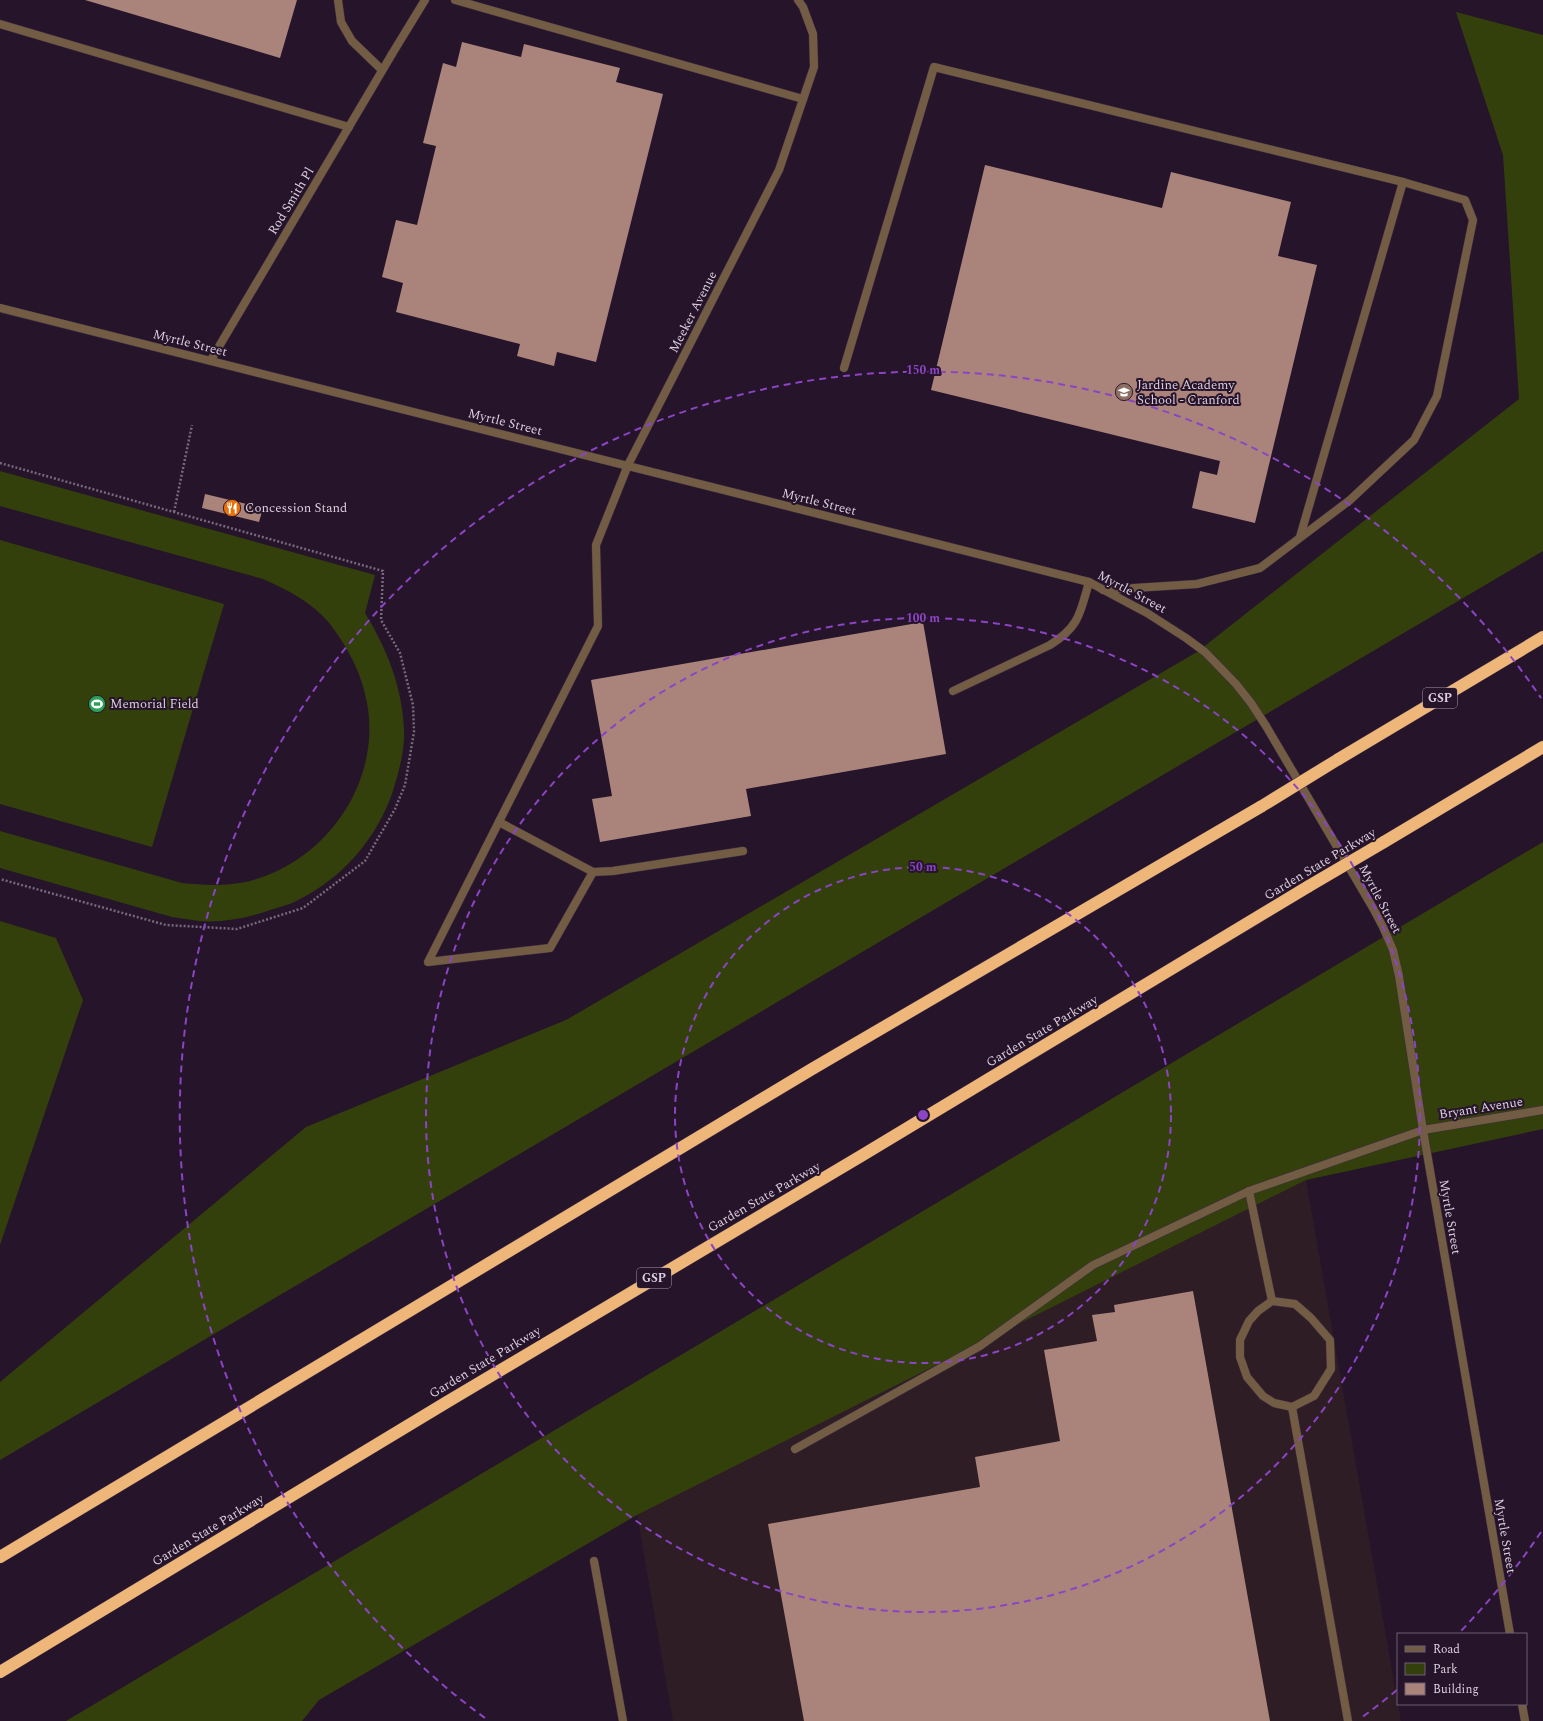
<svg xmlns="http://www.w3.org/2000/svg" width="1543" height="1721" viewBox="0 0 1543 1721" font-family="Spectral,serif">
	<rect width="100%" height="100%" fill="#26142a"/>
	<polygon fill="#2f1d25" points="1306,1180 1401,1721 673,1721 637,1515"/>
	<g fill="#33400c">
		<polygon points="1456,12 1543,35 1543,551 0,1460 0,1382 306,1127 566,1020 1197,652 1519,399 1503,155"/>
		<path d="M 0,471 L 375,575 L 365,613 C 387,649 402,686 404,729 C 405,750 399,771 393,791 C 377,838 343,878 298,900 C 290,905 279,907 270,910 C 248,918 222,923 199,921 C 190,920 181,918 172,917 L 0,868 L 0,831 L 182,883 C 202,885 220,886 240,883 C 324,868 387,779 365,694 C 359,668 346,645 330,624 C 313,603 288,590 263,579 L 0,506 Z"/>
		<polygon points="0,540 224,604 152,847 0,804"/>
		<polygon points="1543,842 1543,1129 1306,1180 637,1515 319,1700 302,1721 66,1721"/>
		<polygon points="0,921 56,938 83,1000 0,1245"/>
	</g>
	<g fill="#aa847b">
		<polygon points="85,0 297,0 280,58"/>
		<polygon points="462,42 521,57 524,44 620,68 616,82 663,94 596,362 557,352 554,366 517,356 520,344 396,312 403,283 382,277 396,220 417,225 436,146 423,143 443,63 456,67"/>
		<polygon points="985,165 1162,208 1171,172 1291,202 1278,256 1317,265 1255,523 1192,508 1200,471 1217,475 1220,461 931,390"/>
		<polygon points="205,494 263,508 259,522 202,508"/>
		<polygon points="923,622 946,754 746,789 751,816 600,842 592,799 612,796 591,680"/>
		<polygon points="1193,1291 1270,1721 804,1721 768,1524 980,1487 975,1457 1060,1441 1044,1350 1097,1341 1092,1315 1115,1312 1114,1305"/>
	</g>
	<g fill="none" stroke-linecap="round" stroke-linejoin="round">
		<defs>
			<g id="lane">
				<polyline points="338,0 341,22 352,41 382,70"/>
				<polyline points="455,0 803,99"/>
				<polyline points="0,24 349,127"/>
				<polyline points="392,54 425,0"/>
				<polyline points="844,368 934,67 1403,182 1465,200 1473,220 1437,396 1414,440 1350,500 1260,568 1197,584 1103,590"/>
				<polyline points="1300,537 1403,182"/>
				<path d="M 953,691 L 1050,645 C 1079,627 1080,614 1089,582"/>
				<polyline points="499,822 593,872 613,871 743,851"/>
				<polyline points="593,872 550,948 428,962 598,626 596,545 628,465 779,170 814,67 813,34 803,7 798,0"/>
				<polyline points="1249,1191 1272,1301"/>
				<polygon points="1272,1301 1295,1304 1311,1318 1330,1340 1331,1369 1314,1396 1292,1407 1274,1403 1263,1396 1247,1377 1240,1357 1240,1340 1249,1321 1258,1311"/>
				<polyline points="1292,1407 1348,1721"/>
				<polyline points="795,1449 980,1346 1093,1265 1249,1191 1423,1130"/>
				<polyline points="594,1561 623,1721"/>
			</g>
			<g id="street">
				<polyline points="0,308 1089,582 1147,613 1186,638 1205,652 1236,684 1251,703 1266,726 1373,908 1383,927 1393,950 1399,976 1423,1130 1510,1634"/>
				<polyline points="211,360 392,54"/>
				<polyline points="1423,1130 1543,1110"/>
				<polyline points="1522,1704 1525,1721"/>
			</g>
			<g id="highway">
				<polyline points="1337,760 1543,637"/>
				<polyline points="1384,842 1543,747"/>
				<polyline points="0,1557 812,1069 1262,806"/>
				<polyline points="0,1672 447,1402 861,1156 1309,886"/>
			</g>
		</defs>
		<use href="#lane" stroke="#3f2e43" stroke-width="9"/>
		<use href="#street" stroke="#3f2e43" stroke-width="9"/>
		<use href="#highway" stroke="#3f2e43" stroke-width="13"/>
		<g stroke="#78687b" stroke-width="2.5" stroke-dasharray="2 2" stroke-linecap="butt">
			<polyline points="0,463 383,571 381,620 400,653 413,705 414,732 405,785 395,809 365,861 303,908 237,929 166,925 0,879"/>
			<polyline points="174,512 192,425"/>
		</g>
		<use href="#lane" stroke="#735c44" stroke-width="8"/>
		<use href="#street" stroke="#735c44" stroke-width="8"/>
		<use href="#highway" stroke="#eeb678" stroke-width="12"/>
		<defs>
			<g id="highway-bridge">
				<polyline points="1262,806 1337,760"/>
				<polyline points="1309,886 1384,842"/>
			</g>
		</defs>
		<use href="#highway-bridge" stroke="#3f2e43" stroke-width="13" stroke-linecap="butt"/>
		<use href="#highway-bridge" stroke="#eeb678" stroke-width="12"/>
	</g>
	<g fill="none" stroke="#8a44c4" stroke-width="2" stroke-dasharray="7 5">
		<circle cx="923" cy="1115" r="248"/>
		<circle cx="923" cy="1115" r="497"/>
		<path d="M1541 1532A745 745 0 0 1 1459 1633M1397 1690A745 745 0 0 1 1361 1718M485 1718A745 745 0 1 1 1541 698"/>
	</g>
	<defs>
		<symbol id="school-disc" viewBox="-11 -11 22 22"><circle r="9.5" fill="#8d6e63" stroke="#26142a"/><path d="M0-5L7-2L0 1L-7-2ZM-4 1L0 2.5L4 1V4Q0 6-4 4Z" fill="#fff"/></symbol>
		<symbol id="restaurant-disc" viewBox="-11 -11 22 22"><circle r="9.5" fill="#e8710a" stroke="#26142a"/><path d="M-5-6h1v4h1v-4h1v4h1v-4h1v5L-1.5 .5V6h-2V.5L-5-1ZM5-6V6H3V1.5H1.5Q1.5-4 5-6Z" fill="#fff"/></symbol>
		<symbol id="stadium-disc" viewBox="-11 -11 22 22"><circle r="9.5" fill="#2e9e5b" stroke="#26142a"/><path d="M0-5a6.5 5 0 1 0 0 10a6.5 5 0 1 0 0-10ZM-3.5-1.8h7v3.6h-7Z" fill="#fff"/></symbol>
	</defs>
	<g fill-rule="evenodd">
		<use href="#school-disc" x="1114" y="382" width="20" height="20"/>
		<use href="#restaurant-disc" x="222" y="498" width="20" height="20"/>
		<use href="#stadium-disc" x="87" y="694" width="20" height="20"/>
	</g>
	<g text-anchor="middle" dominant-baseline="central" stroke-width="4" stroke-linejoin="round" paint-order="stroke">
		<g fill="#26142a" stroke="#a597a9" stroke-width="1">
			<rect x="1423" y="688" width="34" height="20" rx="3"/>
			<rect x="637" y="1268" width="34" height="20" rx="3"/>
		</g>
		<g font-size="12" font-weight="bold" fill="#dccfdf">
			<text x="1440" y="698">GSP</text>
			<text x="654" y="1278">GSP</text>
		</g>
		<g font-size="13" fill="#dccfdf" stroke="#26142a">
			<text transform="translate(291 201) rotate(-59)">Rod Smith Pl</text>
			<text transform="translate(693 312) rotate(-63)">Meeker Avenue</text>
			<text transform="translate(190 343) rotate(14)">Myrtle Street</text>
			<text transform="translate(505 422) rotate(14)">Myrtle Street</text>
			<text transform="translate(819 502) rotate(14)">Myrtle Street</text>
			<text transform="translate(1132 592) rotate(28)">Myrtle Street</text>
			<text transform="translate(1320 864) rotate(-31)">Garden State Parkway</text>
			<text transform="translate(1380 899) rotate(62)">Myrtle Street</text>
			<text transform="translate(1042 1031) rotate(-31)">Garden State Parkway</text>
			<text transform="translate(1481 1108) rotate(-9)">Bryant Avenue</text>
			<text transform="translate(764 1197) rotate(-30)">Garden State Parkway</text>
			<text transform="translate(1450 1217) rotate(80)">Myrtle Street</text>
			<text transform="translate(485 1362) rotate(-31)">Garden State Parkway</text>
			<text transform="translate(208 1530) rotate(-31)">Garden State Parkway</text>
			<text transform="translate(1505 1536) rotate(80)">Myrtle Street</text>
		</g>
		<g font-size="13" fill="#dccfdf" stroke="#26142a" text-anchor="start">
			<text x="1137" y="385">Jardine Academy<tspan x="1137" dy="15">School - Cranford</tspan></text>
			<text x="245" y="508">Concession Stand</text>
			<text x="110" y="704">Memorial Field</text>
		</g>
	</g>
	<circle cx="923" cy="1115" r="6" fill="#8a44c4" stroke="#26142a" stroke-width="2"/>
	<g font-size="12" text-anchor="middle" font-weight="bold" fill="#8a44c4" stroke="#26142a" stroke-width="4" stroke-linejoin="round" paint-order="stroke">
		<text x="923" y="374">150 m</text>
		<text x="923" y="622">100 m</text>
		<text x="923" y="871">50 m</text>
	</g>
	<rect x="1397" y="1633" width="130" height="72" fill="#26142a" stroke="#6f5f72"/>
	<rect x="1405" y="1646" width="20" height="6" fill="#735c44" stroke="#6f5f72"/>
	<text x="1433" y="1653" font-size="12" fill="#dccfdf">Road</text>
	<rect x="1405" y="1663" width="20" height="12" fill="#33400c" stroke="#6f5f72"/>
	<text x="1433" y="1673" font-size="12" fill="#dccfdf">Park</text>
	<rect x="1405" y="1683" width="20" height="12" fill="#aa847b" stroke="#6f5f72"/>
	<text x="1433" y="1693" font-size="12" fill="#dccfdf">Building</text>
</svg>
